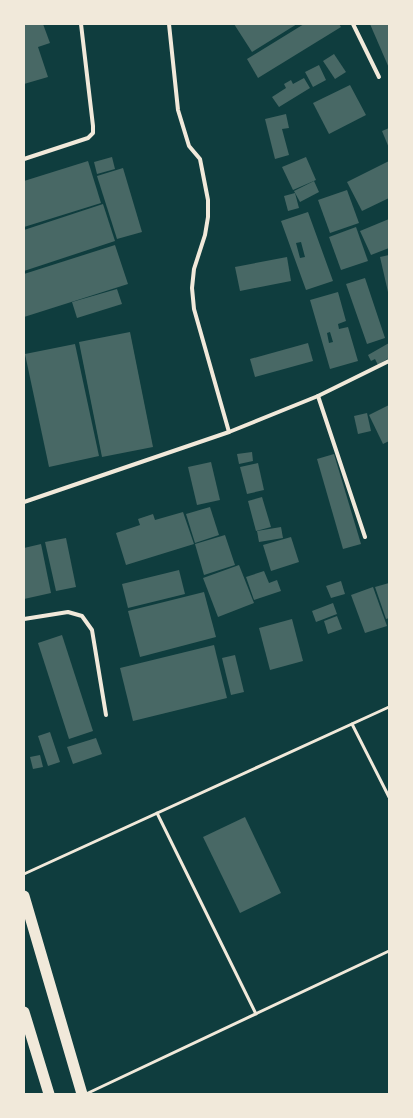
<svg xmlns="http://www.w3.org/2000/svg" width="413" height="1118" viewBox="0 0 413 1118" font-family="'Source Sans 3',sans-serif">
	<rect width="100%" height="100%" fill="#0f3d3e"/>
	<g fill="#486865" fill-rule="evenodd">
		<polygon points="24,24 43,24 50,43 38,47 48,77 24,84"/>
		<polygon points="234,24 297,24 252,52"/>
		<polygon points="304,24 339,24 341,27 258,78 247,59"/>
		<polygon points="370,24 389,24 389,68"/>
		<polygon points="334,54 346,72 335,79 323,61"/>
		<polygon points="319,65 326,80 313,87 305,72"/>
		<polygon points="304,78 310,88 279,107 272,97 286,88 284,84 291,80 293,84"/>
		<polygon points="350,85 366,115 329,134 313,103"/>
		<polygon points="286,114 289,128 282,129 289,155 275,159 265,119"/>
		<polygon points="389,128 389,148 382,131"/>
		<polygon points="112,157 115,169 97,174 94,162"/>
		<polygon points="306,157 316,180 293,190 282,167"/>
		<polygon points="88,161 101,203 24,227 24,181"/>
		<polygon points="389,161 389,198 362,211 347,182"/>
		<polygon points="123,168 142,232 117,239 97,176"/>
		<polygon points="314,181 319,192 300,202 294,191"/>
		<polygon points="347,190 359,223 330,233 318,200"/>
		<polygon points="295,193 299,208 288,211 284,196"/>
		<polygon points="103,204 115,241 24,271 24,230"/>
		<path d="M 308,212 L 333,281 L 306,290 L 281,221 ZM 301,242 L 305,257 L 300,258 L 296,243 Z"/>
		<polygon points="389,219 389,248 371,255 360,231"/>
		<polygon points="356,227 368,261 341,270 329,237"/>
		<polygon points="115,245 128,284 24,317 24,274"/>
		<polygon points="389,255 389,292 388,292 380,257"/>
		<polygon points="287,257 291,281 240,291 235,267"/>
		<polygon points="365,278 385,338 367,344 346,284"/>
		<polygon points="117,289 122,304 77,318 72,302"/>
		<path d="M 338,292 L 346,321 L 338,324 L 339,329 L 348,327 L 358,361 L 330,369 L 310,300 ZM 330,332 L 333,342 L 329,343 L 327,333 Z"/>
		<polygon points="130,332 153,447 102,457 79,342"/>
		<polygon points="308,343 313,361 255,377 250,359"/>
		<polygon points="389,343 389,358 378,365 375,359 371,361 368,355"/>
		<polygon points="75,344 99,456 49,467 25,354"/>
		<polygon points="389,405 389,441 383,444 369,415"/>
		<polygon points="367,413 371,431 358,434 354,416"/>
		<polygon points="252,452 253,461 239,464 237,454"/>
		<polygon points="334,454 361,544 343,549 317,459"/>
		<polygon points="211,462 220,500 197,505 188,467"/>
		<polygon points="258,463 264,490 247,494 240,467"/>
		<polygon points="262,497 271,527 256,531 248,501"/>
		<polygon points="210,507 219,535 195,543 186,514"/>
		<polygon points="183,512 194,544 126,565 116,533 140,525 138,519 153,514 155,520"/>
		<polygon points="281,527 283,538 259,542 257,531"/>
		<polygon points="225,535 235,565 204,575 195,544"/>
		<polygon points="291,537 299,562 271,571 263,545"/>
		<polygon points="66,538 76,587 56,591 45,542"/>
		<polygon points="41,544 51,593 24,599 24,548"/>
		<polygon points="239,565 254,603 218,617 203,578"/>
		<polygon points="179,570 185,594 128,608 122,584"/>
		<polygon points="264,571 269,583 277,580 281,591 254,600 246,577"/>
		<polygon points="341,581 345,594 331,598 326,586"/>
		<polygon points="389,583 389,618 386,619 375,587"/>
		<polygon points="373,587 387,626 365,633 351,595"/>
		<polygon points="204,592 216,637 140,657 128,611"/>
		<polygon points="333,603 337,614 316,622 312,611"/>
		<polygon points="337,616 342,629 328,634 324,621"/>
		<polygon points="292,619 303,661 270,670 259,628"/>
		<polygon points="62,635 93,731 69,739 38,643"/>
		<polygon points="214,645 227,698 133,721 120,668"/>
		<polygon points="235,655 244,692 231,695 222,658"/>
		<polygon points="50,732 60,762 48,766 38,736"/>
		<polygon points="96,738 102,754 73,764 67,747"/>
		<polygon points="40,755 43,767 33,769 30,757"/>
		<polygon points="245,817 281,893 240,913 203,837"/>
	</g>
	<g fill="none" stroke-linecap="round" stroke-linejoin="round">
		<g stroke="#f1e9da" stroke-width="3">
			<polyline points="352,724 389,797"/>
			<polyline points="157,813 256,1014"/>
			<polyline points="24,874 389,707"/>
			<polyline points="86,1094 389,951"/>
		</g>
		<g stroke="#f1e9da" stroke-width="4">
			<polyline points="169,24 178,110 189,146 200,159 208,200 208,217 205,235 194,269 192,288 194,309 229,432"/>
			<polyline points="353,24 379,77"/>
			<polyline points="24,159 88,138 93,133 93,126 81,24"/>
			<polyline points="318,396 365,537"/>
			<polyline points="24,502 229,432 318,396 389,361"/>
			<polyline points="24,619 68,612 82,616 92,630 106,715"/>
		</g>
		<g stroke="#f1e9da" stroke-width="11">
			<polyline points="24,896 82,1094"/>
			<polyline points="24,1012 49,1094"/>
		</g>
	</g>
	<rect width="413" height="1118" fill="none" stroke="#f1e9da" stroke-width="50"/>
</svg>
